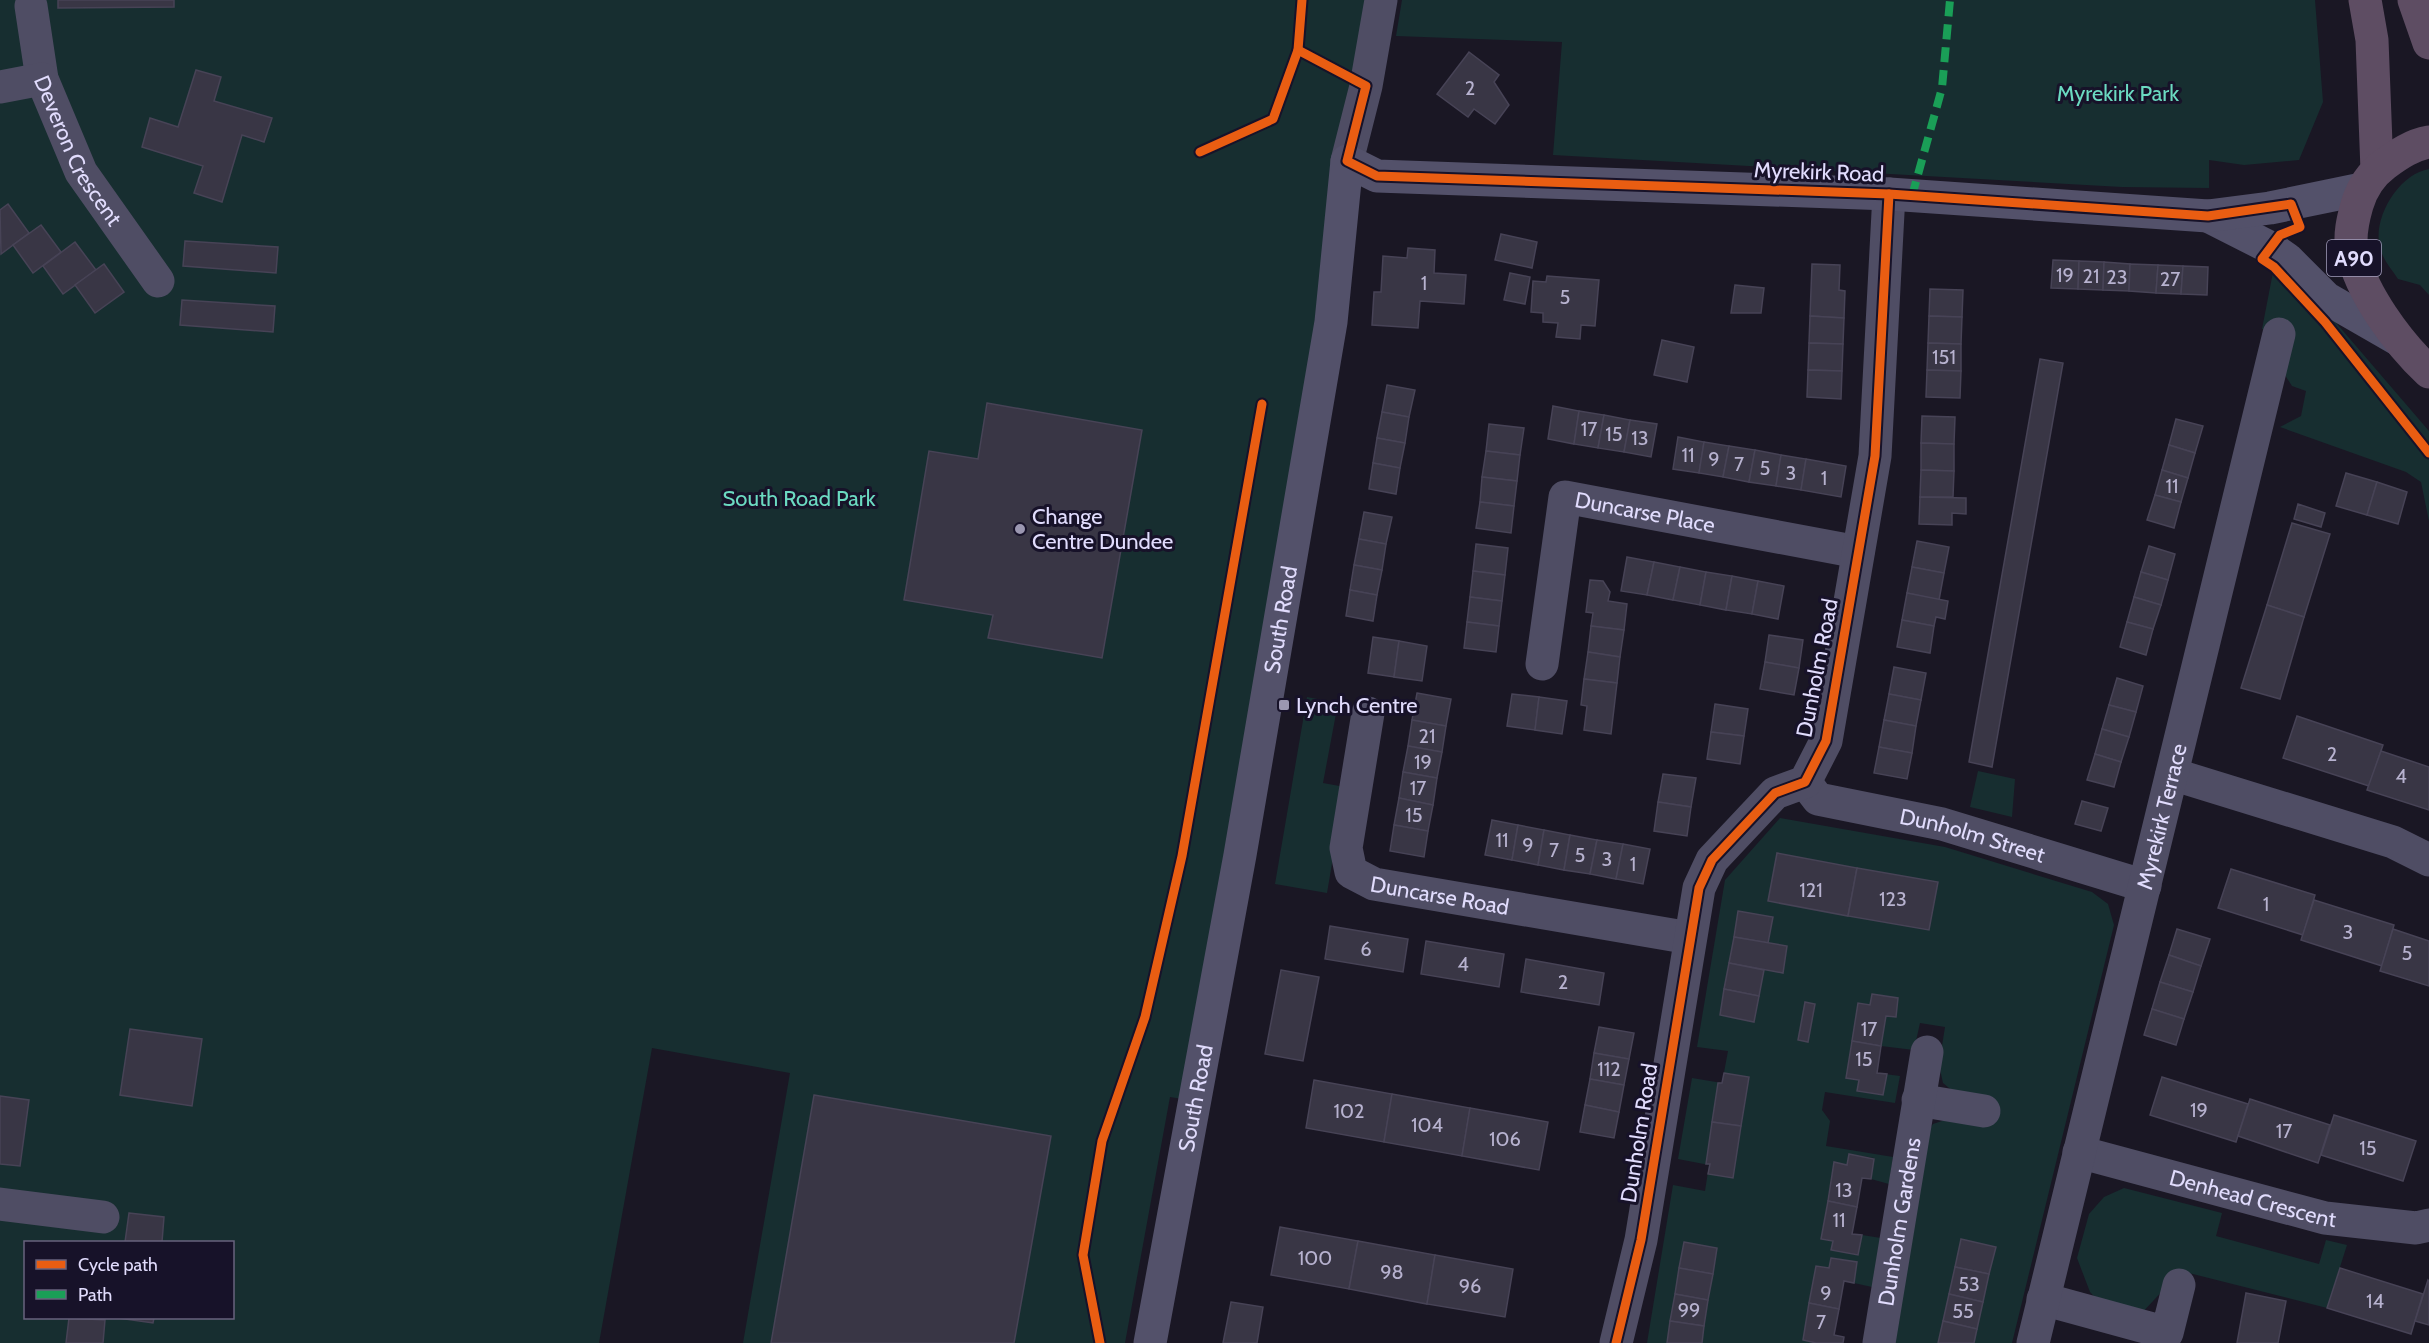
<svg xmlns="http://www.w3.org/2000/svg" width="2429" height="1343" viewBox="0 0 2429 1343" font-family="Cabin,sans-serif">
	<rect width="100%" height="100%" fill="#1a1724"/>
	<g fill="#172e30" fill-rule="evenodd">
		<path d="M 0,0 L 1370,0 L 1195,1101 L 1170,1097 L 1125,1343 L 1014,1343 L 1050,1136 L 814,1095 L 771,1343 L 743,1343 L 790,1073 L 652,1048 L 599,1343 L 0,1343 ZM 26,1242 L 232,1242 L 232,1318 L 26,1318 Z"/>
		<polygon points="1402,0 2315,0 2323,102 2299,160 2244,165 2209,160 2209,188 2122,187 1553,155 1562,42 1396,36"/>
		<path d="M 2429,169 L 2429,295 L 2420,285 L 2398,279 C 2393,271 2384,261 2381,251 C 2370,221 2398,174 2429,169 Z"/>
		<polygon points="2274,267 2307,289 2429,431 2429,521 2421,482 2406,472 2280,427 2301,416 2306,391 2292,386 2283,372 2289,337 2262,329"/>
		<polygon points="1307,697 1338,703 1323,783 1345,787 1327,893 1275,884"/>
		<polygon points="1978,771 2015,779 2012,817 1970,807"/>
		<polygon points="1780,818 1945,847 2092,892 2108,904 2114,925 2012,1343 1890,1343 1924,1137 1933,1124 1948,1119 1954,1092 1943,1083 1939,1065 1945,1027 1920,1023 1914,1050 1881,1046 1877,1073 1900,1076 1895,1103 1825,1092 1822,1110 1830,1121 1826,1146 1893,1157 1889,1184 1871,1179 1874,1158 1849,1154 1847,1165 1834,1163 1821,1238 1833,1241 1832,1250 1858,1255 1862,1235 1881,1238 1872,1287 1854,1283 1857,1262 1831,1258 1829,1268 1816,1266 1809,1303 1816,1343 1647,1343 1673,1185 1705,1191 1709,1165 1678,1159 1692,1078 1722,1083 1728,1051 1697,1047 1725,880"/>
		<polygon points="2124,1188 2222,1213 2216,1236 2319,1264 2326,1240 2347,1245 2327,1308 2181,1271 2139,1316 2105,1308 2090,1292 2077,1258 2089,1214 2104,1197"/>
	</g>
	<g fill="#393645" stroke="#474356" stroke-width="1.5">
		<polygon points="58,0 174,0 174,7 58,8"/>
		<polygon points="1469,52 1499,75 1494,82 1509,105 1495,124 1474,109 1468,117 1437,94"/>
		<polygon points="196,70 221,77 214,101 272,118 264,142 242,135 222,202 194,193 203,166 142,147 150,118 178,127"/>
		<polygon points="8,204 29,233 1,254 0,210"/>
		<polygon points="41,225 61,252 33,273 13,245"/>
		<polygon points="1501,234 1537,242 1532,268 1495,260"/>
		<polygon points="185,241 278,247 276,273 183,266"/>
		<polygon points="75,242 96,270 63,294 43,266"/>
		<polygon points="1408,248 1435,250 1434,273 1466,275 1464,304 1420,301 1418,328 1372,325 1374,292 1381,292 1383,256 1407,258"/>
		<polygon points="2053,260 2079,261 2078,289 2051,288"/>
		<polygon points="2079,261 2104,262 2103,290 2078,289"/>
		<polygon points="2104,262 2130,264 2129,291 2103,290"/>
		<polygon points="104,264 124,292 95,313 75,285"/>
		<polygon points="1812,264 1840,265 1839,290 1845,291 1844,318 1810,316"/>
		<polygon points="2130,264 2158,265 2156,293 2129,291"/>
		<polygon points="2158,265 2183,266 2181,294 2156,293"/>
		<polygon points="2183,266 2208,267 2207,295 2181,294"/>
		<polygon points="1510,273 1530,277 1525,304 1504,300"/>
		<polygon points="1547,276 1599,280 1595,326 1581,325 1580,339 1556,337 1558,323 1543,322 1543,313 1531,312 1533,281 1546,282"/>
		<polygon points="1735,285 1764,288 1761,313 1731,313"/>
		<polygon points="1930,289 1963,290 1962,317 1929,316"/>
		<polygon points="182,300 275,306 273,332 180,325"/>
		<polygon points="1810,316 1844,318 1843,344 1809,343"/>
		<polygon points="1929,316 1962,317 1961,344 1928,343"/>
		<polygon points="1662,340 1694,347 1687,382 1654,375"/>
		<polygon points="1809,343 1843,344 1842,371 1808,370"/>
		<polygon points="1928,343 1961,344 1961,371 1927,370"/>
		<polygon points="2040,359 2063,363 1992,767 1969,762"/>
		<polygon points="1808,370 1842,371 1841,399 1807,397"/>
		<polygon points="1927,370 1961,371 1960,398 1926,397"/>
		<polygon points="1387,385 1415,390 1409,417 1382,412"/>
		<polygon points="987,403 1142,430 1102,658 988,638 993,615 904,600 929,451 978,459"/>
		<polygon points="1553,406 1579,411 1574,444 1548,439"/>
		<polygon points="1579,411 1604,415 1598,448 1574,444"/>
		<polygon points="1382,412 1409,417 1405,443 1377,438"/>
		<polygon points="1604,415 1630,420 1624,452 1598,448"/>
		<polygon points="1922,416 1955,417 1954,444 1921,443"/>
		<polygon points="2176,419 2203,426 2195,453 2169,445"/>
		<polygon points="1630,420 1657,424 1651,457 1624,452"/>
		<polygon points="1489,424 1524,428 1520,455 1486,451"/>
		<polygon points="1678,437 1704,442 1699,473 1673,469"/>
		<polygon points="1377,438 1405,443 1400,468 1373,463"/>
		<polygon points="1704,442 1729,446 1723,477 1699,473"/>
		<polygon points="1921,443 1954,444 1954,471 1921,470"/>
		<polygon points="2169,445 2195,453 2188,478 2162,470"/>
		<polygon points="1729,446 1755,450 1749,482 1723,477"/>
		<polygon points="1755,450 1781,455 1776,486 1749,482"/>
		<polygon points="1486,451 1520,455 1517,481 1482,477"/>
		<polygon points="1781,455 1806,459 1801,490 1776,486"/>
		<polygon points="1806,459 1846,466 1841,497 1801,490"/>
		<polygon points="1373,463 1400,468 1396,494 1369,489"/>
		<polygon points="1921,470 1954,471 1953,497 1920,497"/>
		<polygon points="2162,470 2188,478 2181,502 2155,495"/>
		<polygon points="2346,473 2377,482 2367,515 2336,506"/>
		<polygon points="1482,477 1517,481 1514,506 1480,502"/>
		<polygon points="2377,482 2407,492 2398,524 2367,515"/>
		<polygon points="2155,495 2181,502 2174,528 2147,520"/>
		<polygon points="1920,497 1966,498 1966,514 1952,513 1952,525 1919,524"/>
		<polygon points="1480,502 1514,506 1511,533 1476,528"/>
		<polygon points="2298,504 2325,513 2321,527 2294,519"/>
		<polygon points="1364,512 1392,517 1386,544 1359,539"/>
		<polygon points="2292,523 2330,534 2304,617 2267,605"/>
		<polygon points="1359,539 1386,544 1382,570 1354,565"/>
		<polygon points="1917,541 1949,547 1944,573 1912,567"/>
		<polygon points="1476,544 1508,548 1505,575 1473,571"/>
		<polygon points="2149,546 2175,554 2168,580 2141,572"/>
		<polygon points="1627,557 1654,562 1647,595 1621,591"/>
		<polygon points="1654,562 1680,567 1673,600 1647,595"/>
		<polygon points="1354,565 1382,570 1377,595 1350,590"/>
		<polygon points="1680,567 1706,572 1700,605 1673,600"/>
		<polygon points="1912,567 1944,573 1939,600 1907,593"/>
		<polygon points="1473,571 1505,575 1502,601 1470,597"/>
		<polygon points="1706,572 1732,576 1726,610 1700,605"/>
		<polygon points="2141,572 2168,580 2161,605 2134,597"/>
		<polygon points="1732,576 1758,581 1752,614 1726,610"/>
		<polygon points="1590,580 1603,581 1610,592 1608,601 1627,604 1624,630 1591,626 1593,613 1586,612"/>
		<polygon points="1758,581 1784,586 1778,619 1752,614"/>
		<polygon points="1350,590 1377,595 1373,621 1346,616"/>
		<polygon points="1907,593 1948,601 1945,619 1936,617 1934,626 1902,620"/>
		<polygon points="1470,597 1502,601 1499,626 1467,622"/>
		<polygon points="2134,597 2161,605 2153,629 2127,622"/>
		<polygon points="2267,605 2304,617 2280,699 2241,688"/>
		<polygon points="1902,620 1934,626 1930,653 1897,647"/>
		<polygon points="1467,622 1499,626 1496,652 1464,648"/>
		<polygon points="2127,622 2153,629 2146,655 2120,647"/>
		<polygon points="1591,626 1624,630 1620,657 1588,652"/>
		<polygon points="1769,635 1803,640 1799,668 1765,662"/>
		<polygon points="1373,637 1399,641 1394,677 1368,673"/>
		<polygon points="1399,641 1427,646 1422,681 1394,677"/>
		<polygon points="1588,652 1620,657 1617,683 1584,679"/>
		<polygon points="1765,662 1799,668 1794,695 1760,689"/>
		<polygon points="1894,667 1926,673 1921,700 1889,694"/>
		<polygon points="2117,678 2143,686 2136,712 2109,705"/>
		<polygon points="1584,679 1617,683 1611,734 1584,730 1587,706 1581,705"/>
		<polygon points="1417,693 1451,699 1446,726 1412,720"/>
		<polygon points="1512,694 1539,697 1535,730 1507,726"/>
		<polygon points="1889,694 1921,700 1916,726 1884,720"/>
		<polygon points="1539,697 1567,701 1562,734 1535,730"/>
		<polygon points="1715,704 1748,709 1744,736 1711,732"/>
		<polygon points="2109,705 2136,712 2129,737 2102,729"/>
		<polygon points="2297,716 2383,745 2369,786 2283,758"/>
		<polygon points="1412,720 1446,726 1442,752 1408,746"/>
		<polygon points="1884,720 1916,726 1912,753 1879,747"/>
		<polygon points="2102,729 2129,737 2121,762 2095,754"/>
		<polygon points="1711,732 1744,736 1740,764 1707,759"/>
		<polygon points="1408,746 1442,752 1437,778 1403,772"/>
		<polygon points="1879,747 1912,753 1907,779 1874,773"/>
		<polygon points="2381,751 2429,767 2429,810 2367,790"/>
		<polygon points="2095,754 2121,762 2114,787 2087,780"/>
		<polygon points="1403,772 1437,778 1433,805 1399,798"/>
		<polygon points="1663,774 1696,778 1691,807 1658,802"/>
		<polygon points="1399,798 1433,805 1428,831 1394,825"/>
		<polygon points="2082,801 2108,808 2101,831 2075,824"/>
		<polygon points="1658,802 1691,807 1687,836 1654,831"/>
		<polygon points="1492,820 1518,825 1512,860 1485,855"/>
		<polygon points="1394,825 1428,831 1424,857 1390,851"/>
		<polygon points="1518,825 1544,830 1538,865 1512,860"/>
		<polygon points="1544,830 1570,835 1564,870 1538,865"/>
		<polygon points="1570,835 1597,840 1590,874 1564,870"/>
		<polygon points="1597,840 1623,844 1616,879 1590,874"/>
		<polygon points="1623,844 1650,849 1643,884 1616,879"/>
		<polygon points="1777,853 1857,868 1848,916 1768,901"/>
		<polygon points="1857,868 1938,882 1929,930 1848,916"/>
		<polygon points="2231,869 2315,895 2303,935 2218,908"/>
		<polygon points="2314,900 2394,925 2382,966 2301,940"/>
		<polygon points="1738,911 1773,917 1768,943 1734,937"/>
		<polygon points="1330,926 1408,939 1403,972 1325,959"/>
		<polygon points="2177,929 2210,939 2201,966 2169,955"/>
		<polygon points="2393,929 2429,941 2429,986 2380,971"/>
		<polygon points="1734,937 1787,946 1783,973 1729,963"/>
		<polygon points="1426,941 1504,954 1499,987 1421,974"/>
		<polygon points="2169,955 2201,966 2193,992 2160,982"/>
		<polygon points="1526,959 1604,973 1599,1005 1521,992"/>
		<polygon points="1729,963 1764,970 1759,996 1724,989"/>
		<polygon points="1281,970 1319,977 1303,1061 1265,1054"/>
		<polygon points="2160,982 2193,992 2184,1019 2152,1009"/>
		<polygon points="1724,989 1759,996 1754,1022 1720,1015"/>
		<polygon points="1872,994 1898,998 1896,1017 1886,1016 1881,1046 1852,1041 1858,1003 1870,1005"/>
		<polygon points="1805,1002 1815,1004 1808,1042 1798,1040"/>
		<polygon points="2152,1009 2184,1019 2176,1045 2144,1035"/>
		<polygon points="1599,1027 1634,1033 1629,1059 1594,1053"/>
		<polygon points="130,1029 202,1039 192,1106 120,1095"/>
		<polygon points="1852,1041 1881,1046 1877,1073 1887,1074 1883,1095 1857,1091 1859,1080 1846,1078"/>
		<polygon points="1594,1053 1629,1059 1624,1085 1590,1079"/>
		<polygon points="1724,1073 1749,1077 1741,1126 1712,1122 1718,1083 1722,1083"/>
		<polygon points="2162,1077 2248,1104 2236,1142 2150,1115"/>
		<polygon points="1590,1079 1624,1085 1619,1112 1585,1105"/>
		<polygon points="1314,1080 1392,1094 1384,1142 1306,1128"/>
		<polygon points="1392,1094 1470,1108 1462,1156 1384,1142"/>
		<polygon points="814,1095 1051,1136 1014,1343 771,1343"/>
		<polygon points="0,1096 29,1100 20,1166 0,1164"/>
		<polygon points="2250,1099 2330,1125 2318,1163 2238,1136"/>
		<polygon points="1585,1105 1619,1112 1614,1138 1580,1132"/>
		<polygon points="1470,1108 1548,1122 1539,1170 1462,1156"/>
		<polygon points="2334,1115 2416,1141 2403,1181 2321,1155"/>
		<polygon points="1712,1122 1741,1126 1733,1178 1708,1174 1710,1164 1706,1164"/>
		<polygon points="1849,1154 1874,1159 1871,1179 1862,1178 1857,1207 1828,1201 1834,1162 1847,1165"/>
		<polygon points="1828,1201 1857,1207 1852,1234 1862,1235 1858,1255 1831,1250 1833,1241 1821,1239"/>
		<polygon points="129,1213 164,1217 162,1242 125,1242"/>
		<polygon points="1280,1227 1358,1241 1349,1289 1271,1275"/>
		<polygon points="1961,1239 1996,1247 1989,1274 1955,1267"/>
		<polygon points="1358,1241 1435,1255 1427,1304 1349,1289"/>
		<polygon points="1684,1242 1717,1248 1713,1274 1679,1268"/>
		<polygon points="1435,1255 1513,1269 1505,1317 1427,1304"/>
		<polygon points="1831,1258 1857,1262 1854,1283 1844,1281 1839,1309 1809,1303 1816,1266 1829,1268"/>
		<polygon points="1955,1267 1989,1274 1983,1302 1949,1294"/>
		<polygon points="1679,1268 1713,1274 1708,1300 1675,1294"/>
		<polygon points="2340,1268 2423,1294 2411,1334 2327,1308"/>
		<polygon points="2428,1280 2429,1281 2429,1325 2415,1321"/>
		<polygon points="2246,1293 2286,1301 2278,1343 2237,1343"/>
		<polygon points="1675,1294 1708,1300 1704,1326 1670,1321"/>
		<polygon points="1949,1294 1983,1302 1977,1329 1943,1321"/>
		<polygon points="1231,1302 1263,1307 1257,1343 1223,1343"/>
		<polygon points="1809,1303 1839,1309 1834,1335 1844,1337 1843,1343 1816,1343 1803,1340"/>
		<polygon points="69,1318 105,1320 103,1343 66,1343"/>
		<polygon points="118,1318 154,1318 153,1323"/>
		<polygon points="1670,1321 1704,1326 1702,1343 1667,1343"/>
		<polygon points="1943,1321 1977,1329 1974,1343 1938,1343"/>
	</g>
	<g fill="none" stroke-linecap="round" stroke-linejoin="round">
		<g stroke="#4f4d64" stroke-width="33">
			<path id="s1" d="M 31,6 L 42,79 L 81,172 L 158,281"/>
			<polyline points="0,87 42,79"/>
			<polyline points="1347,161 1366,86 1381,0"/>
			<path id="s2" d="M 1542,664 L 1565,497 L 1858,552"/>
			<path id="s3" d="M 1368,713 L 1346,848 L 1351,872 L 1374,884 L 1690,938"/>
			<polyline points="2172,774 2393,842 2429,860"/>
			<path id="s4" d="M 1805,782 L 1818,799 L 1942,824 L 2145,886"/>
			<polyline points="1918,1100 1984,1111"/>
			<path id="s5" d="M 2079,1152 L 2325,1218 L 2416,1228 L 2429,1225"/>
			<polyline points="0,1204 103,1217"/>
			<polyline points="2043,1299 2167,1333 2179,1285"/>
			<polyline points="1616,1343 1641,1240 1699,888 1712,860 1775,793 1805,782 1826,741 1875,456 1889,194"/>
			<path id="s6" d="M 1879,1343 L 1927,1052"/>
			<path id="s7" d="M 2033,1343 L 2279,334"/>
		</g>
		<g stroke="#53516a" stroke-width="33">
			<polyline points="2208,216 2271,248 2287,259 2326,298 2399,340"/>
			<path id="s8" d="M 1150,1343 L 1240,855 L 1331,322 L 1347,161 L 1377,176 L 1889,194 L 2208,216 L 2270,208 L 2362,189"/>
		</g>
		<g stroke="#5e4d63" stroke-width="33">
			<polyline points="2365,0 2372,40 2377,170"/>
			<polyline points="2414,0 2429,43"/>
			<path d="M 2429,142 C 2412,145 2399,154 2385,164 C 2370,175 2362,188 2357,205 C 2353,219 2349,235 2352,250 C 2360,292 2398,343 2429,372"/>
		</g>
		<polyline stroke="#1a9f57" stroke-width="8" stroke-dasharray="15 8" stroke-linecap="butt" points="1912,196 1942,88 1950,0"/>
		<defs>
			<g id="cycleway">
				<polyline points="1298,50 1366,86 1347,161 1377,176 1889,194 2208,216 2291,204 2300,227 2280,235 2262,259 2274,267 2325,322 2429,453"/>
				<polyline points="1200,152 1273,119 1298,50 1302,0"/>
				<polyline points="1100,1343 1083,1255 1102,1141 1145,1017 1182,856 1262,404"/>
				<polyline points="1616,1343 1641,1240 1699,888 1712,860 1775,793 1805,782 1826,741 1875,456 1889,194"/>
			</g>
		</defs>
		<use href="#cycleway" stroke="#171229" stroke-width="13"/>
		<use href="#cycleway" stroke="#e95d12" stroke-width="9"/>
	</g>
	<g fill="#9b97b1" stroke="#171229" stroke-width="2">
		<circle cx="1020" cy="529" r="6"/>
		<rect x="1278" y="699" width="12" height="12" rx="3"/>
	</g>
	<g text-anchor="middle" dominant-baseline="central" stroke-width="6" stroke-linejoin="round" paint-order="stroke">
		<g font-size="20" fill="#b7b2cf">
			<text x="1470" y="88">2</text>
			<text x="2065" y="275">19</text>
			<text x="2091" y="276">21</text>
			<text x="2117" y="277">23</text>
			<text x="2170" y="279">27</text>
			<text x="1424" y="283">1</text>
			<text x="1565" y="297">5</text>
			<text x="1944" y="357">151</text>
			<text x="1589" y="429">17</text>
			<text x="1614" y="434">15</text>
			<text x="1640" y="438">13</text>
			<text x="1688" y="455">11</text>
			<text x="1714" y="459">9</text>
			<text x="1739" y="464">7</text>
			<text x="1765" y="468">5</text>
			<text x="1791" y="473">3</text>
			<text x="1824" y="478">1</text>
			<text x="2172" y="486">11</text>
			<text x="1427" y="736">21</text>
			<text x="2332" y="754">2</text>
			<text x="1423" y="762">19</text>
			<text x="2401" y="776">4</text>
			<text x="1418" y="788">17</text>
			<text x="1414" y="815">15</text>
			<text x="1502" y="840">11</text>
			<text x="1528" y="845">9</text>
			<text x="1554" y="850">7</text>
			<text x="1580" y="855">5</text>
			<text x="1607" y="859">3</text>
			<text x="1633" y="864">1</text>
			<text x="1811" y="890">121</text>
			<text x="1893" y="899">123</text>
			<text x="2266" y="904">1</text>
			<text x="2348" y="932">3</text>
			<text x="1366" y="949">6</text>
			<text x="2407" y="953">5</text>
			<text x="1463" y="964">4</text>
			<text x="1563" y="982">2</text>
			<text x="1869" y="1029">17</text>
			<text x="1864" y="1059">15</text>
			<text x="1609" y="1069">112</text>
			<text x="2199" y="1110">19</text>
			<text x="1349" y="1111">102</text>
			<text x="1427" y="1125">104</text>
			<text x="2284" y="1131">17</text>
			<text x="1505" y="1139">106</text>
			<text x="2368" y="1148">15</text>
			<text x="1844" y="1190">13</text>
			<text x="1839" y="1220">11</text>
			<text x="1315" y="1258">100</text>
			<text x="1392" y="1272">98</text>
			<text x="1969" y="1284">53</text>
			<text x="1470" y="1286">96</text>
			<text x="1826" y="1293">9</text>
			<text x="2375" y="1301">14</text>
			<text x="1689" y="1310">99</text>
			<text x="1963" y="1311">55</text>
			<text x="1821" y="1322">7</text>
		</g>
		<rect fill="#171229" stroke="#a49fbd" stroke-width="1.5" x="2327" y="240" width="54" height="36" rx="4.5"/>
		<g font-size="21" font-weight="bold" fill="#e1dcfd">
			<text x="2354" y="258">A90</text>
		</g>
		<g font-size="22" fill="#6bdac1" stroke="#171229">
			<text x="2118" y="93">Myrekirk Park</text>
			<text x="799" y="498">South Road Park</text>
		</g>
		<g font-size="22" fill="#e1dcfd" stroke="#171229">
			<text stroke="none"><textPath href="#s1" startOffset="154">Deveron Crescent</textPath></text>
			<text transform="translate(1819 172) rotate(2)">Myrekirk Road</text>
			<text stroke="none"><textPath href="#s2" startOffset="250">Duncarse Place</textPath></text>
			<text stroke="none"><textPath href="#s8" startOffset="735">South Road</textPath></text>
			<text transform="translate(1817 668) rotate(-79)">Dunholm Road</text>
			<text stroke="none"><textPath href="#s7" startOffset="542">Myrekirk Terrace</textPath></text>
			<text stroke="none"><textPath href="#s4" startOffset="180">Dunholm Street</textPath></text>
			<text stroke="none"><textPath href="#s3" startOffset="254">Duncarse Road</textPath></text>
			<text stroke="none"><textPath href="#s8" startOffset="249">South Road</textPath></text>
			<text transform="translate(1639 1133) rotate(-81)">Dunholm Road</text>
			<text stroke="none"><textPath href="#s5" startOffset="180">Denhead Crescent</textPath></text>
			<text stroke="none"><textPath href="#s6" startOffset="123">Dunholm Gardens</textPath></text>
		</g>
		<g font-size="22" fill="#e1dcfd" stroke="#171229" text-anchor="start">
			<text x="1032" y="516">Change<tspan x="1032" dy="25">Centre Dundee</tspan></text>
			<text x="1296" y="705">Lynch Centre</text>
		</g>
	</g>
	<rect x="24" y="1241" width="210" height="78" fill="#171229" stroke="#68637e" stroke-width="1.5"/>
	<rect x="36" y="1260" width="30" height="9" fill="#e95d12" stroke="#68637e" stroke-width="1.5"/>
	<text x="78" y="1271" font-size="18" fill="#e1dcfd">Cycle path</text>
	<rect x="36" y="1290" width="30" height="9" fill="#1a9f57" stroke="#68637e" stroke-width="1.5"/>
	<text x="78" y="1301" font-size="18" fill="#e1dcfd">Path</text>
</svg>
